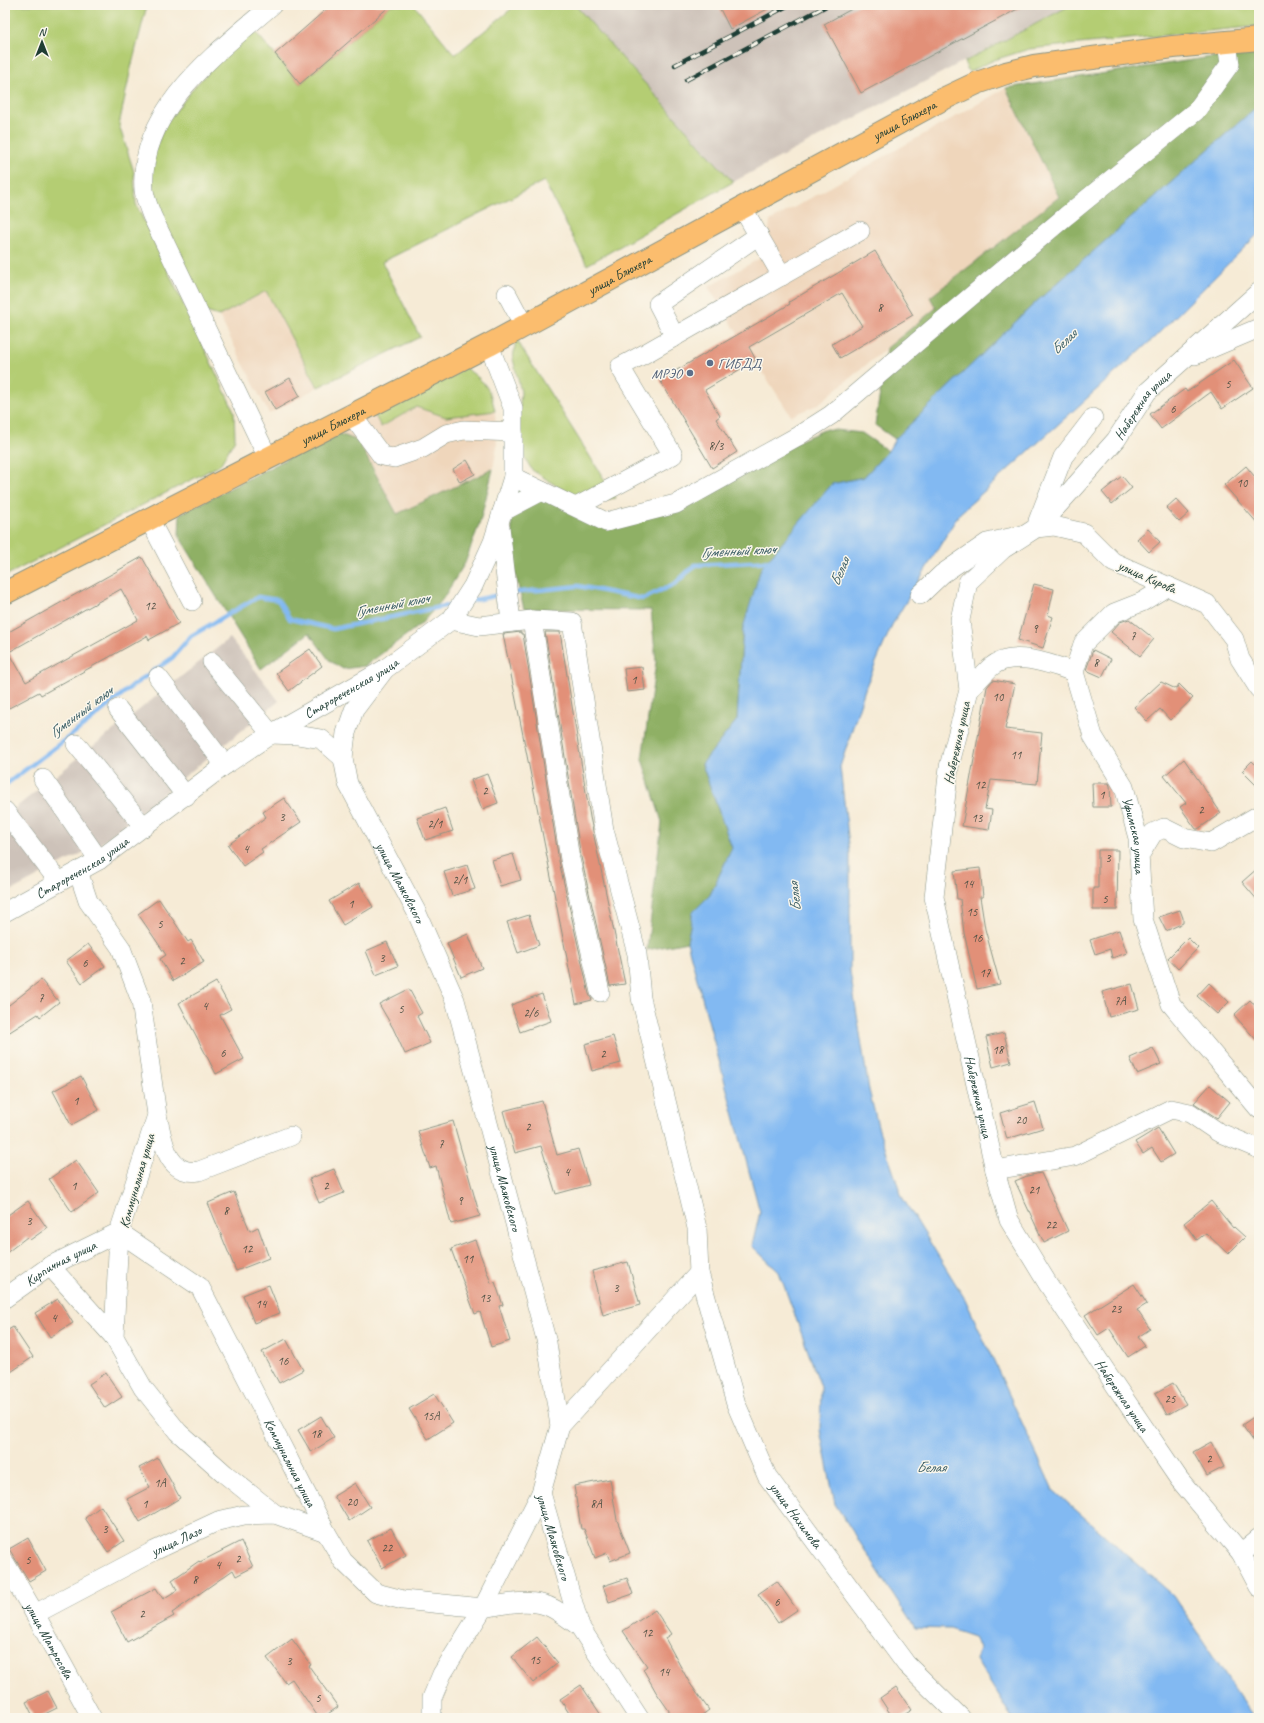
<svg xmlns="http://www.w3.org/2000/svg" width="1264" height="1723" viewBox="0 0 1264 1723" font-family="Caveat,sans-serif">
	<rect width="100%" height="100%" fill="#fbf7ec"/>
	<filter id="ink" filterUnits="userSpaceOnUse"><feTurbulence type="fractalNoise" baseFrequency=".025" numOctaves="2"/><feDisplacementMap in="SourceGraphic" scale="8" xChannelSelector="R" yChannelSelector="G"/><feConvolveMatrix kernelMatrix="1 2 1 2 8 2 1 2 1" color-interpolation-filters="sRGB"/></filter>
	<filter id="wash" filterUnits="userSpaceOnUse"><feTurbulence type="fractalNoise" baseFrequency=".012" numOctaves="4" result="noise"/><feDisplacementMap in="SourceGraphic" scale="16" xChannelSelector="R" yChannelSelector="G"/><feGaussianBlur stdDeviation="0.9" result="paint"/><feColorMatrix in="noise" values="0 0 0 0 0 0 0 0 0 0 0 0 0 0 0 0 0 1.4 0 .05"/><feComposite in="paint" operator="in"/></filter>
	<g filter="url(#wash)">
		<rect width="100%" height="100%" fill="#f6ebd6"/>
		<g fill="#efd6bb">
			<polygon points="1006,88 1059,197 930,297 937,307 817,405 791,416 708,287 775,250 768,236 770,221"/>
			<polygon points="266,291 318,387 269,414 219,316"/>
			<polygon points="416,407 446,417 495,411 497,447 493,469 397,515 358,441 337,433 374,414 382,427"/>
		</g>
		<g fill="#cdc2b9">
			<polygon points="575,5 1071,5 733,182"/>
			<polygon points="230,638 279,701 101,843 5,894 5,816"/>
		</g>
		<g fill="#b4cd73" stroke="#6a8554">
			<polygon points="5,5 147,5 131,68 119,125 134,172 136,204 234,411 235,439 220,465 5,576"/>
			<polygon points="391,5 414,5 455,55 516,5 575,5 733,182 587,265 544,181 382,262 420,337 318,387 266,291 219,316 206,312 157,210 150,166 164,126 196,85 252,28 300,84"/>
			<polygon points="1071,5 1254,5 1259,15 1259,26 1029,49 994,60 969,72 964,62"/>
			<polygon points="516,338 521,347 616,498 594,501 566,492 532,470 520,450 518,431 521,392 513,359"/>
			<path d="M 464,367 C 484,381 490,387 495,411 L 446,417 L 416,407 L 381,427 L 374,414 Z"/>
		</g>
		<g fill="#8fb065" stroke="#57764c">
			<polygon points="1259,50 1259,108 1253,110 1035,303 895,439 875,425 887,348 936,308 930,297 1059,197 1006,88"/>
			<polygon points="826,429 862,433 888,451 864,477 832,484 743,628 737,720 702,764 732,848 710,895 693,912 687,942 647,950 662,822 642,759 656,662 651,610 524,609 513,565 511,501 520,486 607,526"/>
			<polygon points="337,433 358,441 397,514 493,469 480,522 465,563 442,600 421,624 365,666 343,669 330,661 309,633 261,669 179,536 180,514"/>
		</g>
		<polygon fill="#82b9f2" stroke="#507b93" points="1259,108 1259,233 1156,336 959,514 892,625 866,686 840,767 850,853 850,971 869,1090 879,1130 902,1197 965,1299 1053,1490 1173,1595 1254,1718 1012,1718 976,1660 979,1649 974,1637 950,1629 915,1628 835,1504 820,1430 821,1387 779,1272 752,1246 760,1212 687,942 693,912 710,895 732,848 702,764 737,720 743,628 761,568 832,484 864,477 888,451 895,439 1035,303 1253,110"/>
		<g fill="none" stroke-linecap="round" stroke-linejoin="round">
			<g stroke="#82b9f2" stroke-width="4.5">
				<polyline points="511,593 578,586 643,599 676,583 695,565 773,561"/>
				<polyline points="470,601 504,594"/>
				<polyline points="5,785 86,724 132,686 172,658 191,636 258,597 278,600 290,619 333,629 455,604"/>
			</g>
		</g>
		<g id="blocks">
			<g fill="#e29078" fill-rule="evenodd">
				<polygon points="331,5 391,5 300,84 275,54"/>
				<polygon points="718,5 775,5 730,29"/>
				<polygon points="859,5 1025,5 861,93 824,24"/>
				<polygon points="875,251 913,315 840,358 832,344 862,326 842,293 749,347 756,360 705,390 720,416 716,419 737,452 712,468 660,380 790,304 789,302"/>
				<polygon points="1234,360 1253,388 1222,409 1211,392 1161,429 1150,414 1185,389 1187,392"/>
				<polygon points="290,378 300,396 275,410 265,392"/>
				<polygon points="467,460 475,474 460,482 453,469"/>
				<polygon points="1246,466 1259,482 1259,525 1224,485"/>
				<polygon points="1122,476 1132,488 1112,504 1102,492"/>
				<polygon points="1176,499 1189,513 1179,522 1166,508"/>
				<polygon points="1148,529 1160,542 1149,552 1137,539"/>
				<path d="M 142,557 L 179,623 L 149,640 L 147,636 L 41,695 L 39,692 L 9,708 L 5,702 L 5,634 ZM 121,589 L 138,620 L 26,682 L 9,652 Z"/>
				<polygon points="1034,584 1054,589 1048,615 1053,617 1043,648 1018,640"/>
				<polygon points="1129,619 1154,639 1140,656 1111,632 1120,622"/>
				<polygon points="521,632 521,634 523,634 559,861 589,994 592,1000 576,1004 503,634"/>
				<polygon points="545,632 560,632 590,817 625,984 610,986 581,857"/>
				<polygon points="310,649 322,666 289,691 276,673"/>
				<polygon points="1093,650 1111,659 1102,677 1086,670"/>
				<polygon points="642,667 645,690 627,692 624,669"/>
				<polygon points="993,680 1015,684 1005,729 1042,733 1037,784 991,780 985,809 992,810 989,830 962,826 987,687"/>
				<polygon points="1161,682 1176,689 1179,684 1193,698 1170,720 1160,709 1147,721 1134,707"/>
				<polygon points="1184,759 1221,813 1198,829 1196,829 1180,807 1186,803 1164,776"/>
				<polygon points="1252,761 1259,768 1259,788 1242,771"/>
				<polygon points="487,774 498,803 482,809 471,780"/>
				<polygon points="1092,783 1109,783 1110,786 1111,807 1093,807"/>
				<polygon points="284,798 301,822 261,849 263,852 243,866 228,845 266,817 263,812"/>
				<polygon points="445,808 453,831 425,840 417,818"/>
				<polygon points="1098,850 1118,850 1117,910 1093,910 1093,888 1098,888"/>
				<polygon points="513,854 521,880 500,886 492,860"/>
				<polygon points="467,865 475,889 452,896 444,872"/>
				<polygon points="1259,867 1259,902 1242,882"/>
				<polygon points="980,868 983,897 980,897 985,929 1000,984 977,989 964,933 960,899 957,899 954,871"/>
				<polygon points="359,883 373,907 343,925 329,901"/>
				<polygon points="159,899 188,942 191,940 204,962 173,981 160,959 166,955 138,914"/>
				<polygon points="1180,910 1183,918 1183,923 1166,931 1159,917"/>
				<polygon points="529,915 539,945 518,953 507,922"/>
				<polygon points="1119,930 1127,953 1112,958 1110,949 1095,954 1090,940"/>
				<polygon points="468,934 482,968 461,977 447,943"/>
				<polygon points="1188,938 1198,948 1178,969 1168,958"/>
				<polygon points="387,942 398,966 376,975 366,951"/>
				<polygon points="88,944 105,966 82,983 66,961"/>
				<polygon points="41,980 59,1002 40,1017 38,1014 5,1035 5,1008"/>
				<polygon points="216,982 231,1009 220,1015 244,1059 216,1074 179,1003"/>
				<polygon points="1209,983 1229,1002 1217,1014 1197,996"/>
				<polygon points="1132,984 1139,1009 1109,1017 1102,992"/>
				<polygon points="409,989 422,1013 417,1016 430,1043 405,1054 393,1028 379,1004"/>
				<polygon points="542,994 551,1021 520,1032 511,1005"/>
				<polygon points="1250,1000 1259,1010 1259,1043 1234,1015"/>
				<polygon points="1004,1033 1011,1062 993,1067 986,1037"/>
				<polygon points="613,1036 621,1063 592,1071 585,1044"/>
				<polygon points="1153,1048 1161,1064 1137,1074 1130,1058"/>
				<polygon points="81,1076 99,1110 71,1125 53,1091"/>
				<polygon points="1210,1085 1230,1102 1217,1118 1194,1103"/>
				<polygon points="542,1101 557,1155 578,1149 589,1185 556,1194 541,1146 515,1153 503,1111"/>
				<polygon points="1035,1102 1043,1128 1007,1139 1000,1113"/>
				<polygon points="453,1121 480,1216 451,1224 436,1166 430,1168 418,1131"/>
				<polygon points="1158,1128 1174,1154 1161,1162 1152,1148 1143,1154 1135,1142"/>
				<polygon points="76,1160 99,1193 72,1212 49,1179"/>
				<polygon points="334,1169 344,1193 319,1203 309,1179"/>
				<polygon points="1041,1173 1068,1231 1044,1243 1015,1181 1027,1176"/>
				<polygon points="234,1192 250,1231 258,1227 269,1258 236,1271 208,1203"/>
				<polygon points="28,1201 47,1228 30,1240 27,1237 5,1254 5,1217"/>
				<polygon points="1211,1201 1233,1228 1234,1227 1245,1237 1228,1254 1206,1233 1197,1240 1184,1223"/>
				<polygon points="475,1240 491,1283 495,1282 503,1305 499,1306 510,1341 491,1347 480,1312 475,1314 451,1249"/>
				<polygon points="628,1262 640,1305 603,1315 592,1271"/>
				<polygon points="1134,1284 1147,1304 1137,1310 1150,1329 1138,1337 1145,1346 1128,1357 1109,1328 1098,1335 1085,1315"/>
				<polygon points="269,1285 280,1313 254,1323 243,1295"/>
				<polygon points="58,1299 73,1323 50,1337 35,1313"/>
				<polygon points="13,1327 33,1357 5,1376 5,1332"/>
				<polygon points="286,1339 303,1370 279,1383 262,1352"/>
				<polygon points="106,1373 122,1397 105,1408 89,1384"/>
				<polygon points="1173,1383 1186,1404 1167,1415 1155,1393"/>
				<polygon points="434,1394 453,1423 428,1439 409,1409"/>
				<polygon points="1259,1413 1259,1449 1242,1425"/>
				<polygon points="321,1416 334,1438 311,1452 298,1430"/>
				<polygon points="1211,1442 1224,1467 1207,1476 1193,1452"/>
				<polygon points="158,1458 180,1498 140,1522 127,1499 150,1487 139,1468"/>
				<polygon points="610,1479 617,1520 630,1553 610,1561 607,1553 595,1558 584,1529 581,1529 574,1486"/>
				<polygon points="355,1483 370,1507 349,1521 334,1496"/>
				<polygon points="101,1506 124,1541 108,1552 85,1518"/>
				<polygon points="391,1528 406,1555 382,1568 367,1541"/>
				<polygon points="28,1538 46,1571 29,1581 9,1549"/>
				<polygon points="241,1541 253,1567 236,1576 233,1570 172,1613 174,1616 127,1642 111,1612 156,1588 163,1599 177,1590 172,1580 199,1561 200,1562"/>
				<polygon points="627,1578 633,1594 609,1602 603,1586"/>
				<polygon points="777,1581 797,1610 778,1623 758,1594"/>
				<polygon points="655,1610 671,1634 665,1638 689,1682 709,1710 698,1718 674,1718 656,1692 643,1669 647,1666 623,1631"/>
				<polygon points="537,1637 558,1663 533,1683 512,1657"/>
				<polygon points="292,1639 311,1665 309,1666 338,1707 322,1718 319,1718 292,1679 286,1683 267,1658"/>
				<polygon points="581,1685 603,1718 572,1718 560,1699"/>
				<polygon points="896,1687 912,1710 899,1718 893,1718 880,1698"/>
				<polygon points="48,1691 57,1708 37,1718 34,1718 26,1702"/>
			</g>
		</g>
	</g>
	<g filter="url(#ink)">
		<use href="#blocks" fill-opacity="0" stroke="#8a9485" stroke-width="1"/>
		<g fill="none" stroke-linecap="round" stroke-linejoin="round">
			<defs>
				<g id="minor">
					<polyline points="742,207 782,276"/>
					<polyline points="507,294 524,326"/>
					<polyline points="675,337 658,304 759,235"/>
					<polyline points="1195,355 1259,328"/>
					<polyline points="351,414 382,456 394,458 423,448 446,434 464,430 513,432"/>
					<path d="M 268,458 L 152,216 C 149,208 145,199 144,190 C 138,109 218,52 272,5"/>
					<polyline points="513,477 606,522 676,504 798,436 831,415 1066,216 1196,111 1230,64 1227,42"/>
					<polyline points="576,507 673,455 620,367 646,353 860,231"/>
					<polyline points="502,512 542,491"/>
					<polyline points="149,519 192,601"/>
					<polyline points="1038,521 1063,457 1093,418"/>
					<polyline points="500,527 511,622"/>
					<path id="s1" d="M 1036,528 L 1059,504 L 1116,440 L 1147,392 L 1259,292"/>
					<path id="s2" d="M 1168,586 L 1142,602 L 1114,613 L 1083,644 L 1074,672 L 1093,736 L 1124,787 L 1138,838 L 1143,919 L 1171,1004 L 1259,1109"/>
					<polyline points="920,595 942,574 987,543 1018,536"/>
					<polyline points="451,620 479,626 532,620 570,859 600,992"/>
					<path id="s3" d="M 532,620 L 572,622 L 604,830 L 637,954 L 641,998 L 697,1228 L 699,1273 L 736,1404 L 767,1476 L 906,1664 L 961,1718"/>
					<polyline points="212,662 271,734 297,735 321,739 343,758"/>
					<path id="s4" d="M 385,669 L 354,710 L 346,733 L 343,758 L 348,784 L 416,911 L 455,1000 L 547,1343 L 560,1426 L 541,1493 L 580,1627 L 639,1718"/>
					<polyline points="158,677 225,765"/>
					<path id="s5" d="M 1259,689 L 1240,659 L 1234,639 L 1207,604 L 1113,562 L 1084,533 L 1054,526 L 1036,528 L 1003,549 L 968,582 L 960,620 L 969,690 L 949,767 L 934,897 L 995,1170 L 1009,1220 L 1048,1284 L 1115,1385 L 1179,1479 L 1241,1553 L 1259,1587"/>
					<path d="M 969,690 C 976,683 983,674 991,667 C 1012,649 1051,664 1074,672"/>
					<polyline points="118,709 186,796"/>
					<polyline points="76,744 144,827"/>
					<polyline points="43,779 99,860"/>
					<polyline points="5,811 59,882"/>
					<polyline points="1139,856 1153,833 1164,828 1184,838 1211,843 1259,815"/>
					<path id="s6" d="M 78,871 L 88,901 L 121,948 L 141,1001 L 157,1115 L 119,1232 L 200,1287 L 326,1532 L 343,1561 L 376,1593 L 403,1600 L 483,1608 L 541,1493"/>
					<path id="s7" d="M 5,912 L 99,860 L 225,765 L 271,734 L 385,669 L 451,620 L 473,586 L 493,542 L 513,477 L 513,408 L 489,345"/>
					<path d="M 157,1115 C 163,1140 166,1176 199,1171 L 291,1136"/>
					<polyline points="995,1170 1075,1156 1171,1109 1190,1113 1218,1132 1259,1149"/>
					<polyline points="50,1266 114,1337"/>
					<path id="s8" d="M 5,1298 L 50,1266 L 119,1232 L 114,1337 L 143,1388 L 178,1432 L 225,1474 L 275,1514"/>
					<polyline points="560,1426 699,1273"/>
					<polyline points="1241,1553 1259,1538"/>
					<path id="s9" d="M 5,1563 L 35,1614 L 92,1718"/>
					<path id="s10" d="M 35,1614 L 154,1551 L 218,1521 L 244,1515 L 275,1514 L 326,1532"/>
					<path d="M 432,1718 L 432,1698 L 442,1674 L 483,1608 C 506,1604 533,1597 554,1609 C 563,1614 572,1621 580,1627"/>
				</g>
				<g id="major">
					<path id="s11" d="M 5,593 L 489,345 L 941,100 L 977,83 L 1006,73 L 1034,66 L 1173,47 L 1259,39"/>
				</g>
			</defs>
			<use href="#minor" stroke="#8a9485" stroke-width="20"/>
			<use href="#major" stroke="#8a9485" stroke-width="24"/>
			<use href="#minor" stroke="#fff" stroke-width="19"/>
			<use href="#major" stroke="#fbbd6e" stroke-width="22"/>
			<defs>
				<g id="rail">
					<polyline points="675,65 789,5"/>
					<polyline points="686,80 828,5"/>
				</g>
			</defs>
			<use href="#rail" stroke="#1f3d34" stroke-width="4.5"/>
			<use href="#rail" stroke="#fbf7ec" stroke-width="3" stroke-dasharray="9" stroke-linecap="butt"/>
		</g>
	</g>
	<g fill="#5c6f8a" stroke="#fbf7ec" stroke-width="1.5">
		<circle cx="710" cy="363" r="4"/>
		<circle cx="690" cy="373" r="4"/>
	</g>
	<g text-anchor="middle" dominant-baseline="central" stroke-width="3" stroke-linejoin="round" paint-order="stroke">
		<g font-size="12" fill="#505245">
			<text x="880" y="308">8</text>
			<text x="1228" y="384">5</text>
			<text x="1173" y="409">6</text>
			<text x="716" y="446">8/3</text>
			<text x="1242" y="483">10</text>
			<text x="150" y="606">12</text>
			<text x="1035" y="629">9</text>
			<text x="1133" y="636">7</text>
			<text x="1096" y="663">8</text>
			<text x="634" y="680">1</text>
			<text x="998" y="697">10</text>
			<text x="1016" y="755">11</text>
			<text x="980" y="785">12</text>
			<text x="485" y="791">2</text>
			<text x="1102" y="795">1</text>
			<text x="1201" y="810">2</text>
			<text x="282" y="817">3</text>
			<text x="977" y="818">13</text>
			<text x="435" y="824">2/1</text>
			<text x="246" y="849">4</text>
			<text x="1108" y="858">3</text>
			<text x="460" y="880">2/1</text>
			<text x="968" y="884">14</text>
			<text x="1105" y="899">5</text>
			<text x="351" y="904">1</text>
			<text x="972" y="912">15</text>
			<text x="160" y="924">5</text>
			<text x="977" y="938">16</text>
			<text x="382" y="958">3</text>
			<text x="182" y="961">2</text>
			<text x="85" y="963">6</text>
			<text x="985" y="973">17</text>
			<text x="41" y="998">7</text>
			<text x="1120" y="1001">7А</text>
			<text x="205" y="1006">4</text>
			<text x="401" y="1009">5</text>
			<text x="531" y="1013">2/6</text>
			<text x="998" y="1050">18</text>
			<text x="223" y="1053">6</text>
			<text x="603" y="1054">2</text>
			<text x="76" y="1101">1</text>
			<text x="1021" y="1120">20</text>
			<text x="528" y="1127">2</text>
			<text x="441" y="1144">7</text>
			<text x="567" y="1172">4</text>
			<text x="74" y="1186">1</text>
			<text x="326" y="1186">2</text>
			<text x="1034" y="1190">21</text>
			<text x="460" y="1201">9</text>
			<text x="226" y="1211">8</text>
			<text x="29" y="1221">3</text>
			<text x="1051" y="1225">22</text>
			<text x="247" y="1249">12</text>
			<text x="468" y="1259">11</text>
			<text x="616" y="1288">3</text>
			<text x="485" y="1298">13</text>
			<text x="261" y="1304">14</text>
			<text x="1116" y="1309">23</text>
			<text x="54" y="1318">4</text>
			<text x="283" y="1361">16</text>
			<text x="1170" y="1399">25</text>
			<text x="431" y="1416">15А</text>
			<text x="316" y="1434">18</text>
			<text x="1209" y="1459">2</text>
			<text x="160" y="1483">1А</text>
			<text x="352" y="1502">20</text>
			<text x="145" y="1504">1</text>
			<text x="596" y="1504">8А</text>
			<text x="105" y="1529">3</text>
			<text x="387" y="1548">22</text>
			<text x="238" y="1559">2</text>
			<text x="28" y="1560">5</text>
			<text x="218" y="1565">4</text>
			<text x="195" y="1580">8</text>
			<text x="777" y="1602">6</text>
			<text x="142" y="1614">2</text>
			<text x="647" y="1633">12</text>
			<text x="535" y="1660">15</text>
			<text x="289" y="1661">3</text>
			<text x="664" y="1672">14</text>
			<text x="318" y="1698">5</text>
		</g>
		<g font-size="14" fill="#1f3d34" stroke="#fbf7ec">
			<text stroke="none"><textPath href="#s11" startOffset="1016">улица Блюхера</textPath></text>
			<text stroke="none"><textPath href="#s11" startOffset="692">улица Блюхера</textPath></text>
			<text stroke="none"><textPath href="#s1" startOffset="163">Набережная улица</textPath></text>
			<text stroke="none"><textPath href="#s11" startOffset="368">улица Блюхера</textPath></text>
			<text transform="translate(1147 577) rotate(24)">улица Кирова</text>
			<text stroke="none"><textPath href="#s7" startOffset="413">Старореченская улица</textPath></text>
			<text transform="translate(957 743) rotate(-78)">Набережная улица</text>
			<text stroke="none"><textPath href="#s2" startOffset="310">Уфимская улица</textPath></text>
			<text stroke="none"><textPath href="#s7" startOffset="89">Старореченская улица</textPath></text>
			<text stroke="none"><textPath href="#s4" startOffset="239">улица Маяковского</textPath></text>
			<text stroke="none"><textPath href="#s5" startOffset="905">Набережная улица</textPath></text>
			<text transform="translate(137 1181) rotate(-74)">Коммунальная улица</text>
			<text stroke="none"><textPath href="#s4" startOffset="563">улица Маяковского</textPath></text>
			<text stroke="none"><textPath href="#s8" startOffset="66">Кирпичная улица</textPath></text>
			<text stroke="none"><textPath href="#s5" startOffset="1241">Набережная улица</textPath></text>
			<text stroke="none"><textPath href="#s6" startOffset="679">Коммунальная улица</textPath></text>
			<text stroke="none"><textPath href="#s3" startOffset="968">улица Нахимова</textPath></text>
			<text stroke="none"><textPath href="#s4" startOffset="923">улица Маяковского</textPath></text>
			<text stroke="none"><textPath href="#s10" startOffset="159">улица Лазо</textPath></text>
			<text stroke="none"><textPath href="#s9" startOffset="89">улица Матросова</textPath></text>
		</g>
		<g font-size="14" fill="#4e5e75" stroke="#fbf7ec" text-anchor="start">
			<text x="718" y="363">ГИБДД</text>
			<text x="682" y="373" text-anchor="end">МРЭО</text>
		</g>
		<g font-size="15" font-style="italic" fill="#385c64" stroke="#fbf7ec">
			<text transform="translate(1064 342) rotate(-43)">Белая</text>
			<text transform="translate(738 551) rotate(-3)">Гуменный ключ</text>
			<text transform="translate(840 572) rotate(-67)">Белая</text>
			<text transform="translate(392 605) rotate(-11)">Гуменный ключ</text>
			<text transform="translate(81 712) rotate(-37)">Гуменный ключ</text>
			<text transform="translate(795 897) rotate(-96)">Белая</text>
			<text x="931" y="1467">Белая</text>
		</g>
	</g>
	<rect width="1264" height="1723" fill="none" stroke="#fbf7ec" stroke-width="20"/>
	<g transform="translate(42 42)" stroke="#fbf7ec" stroke-width="3" paint-order="stroke">
	<path d="M0-3L7 15L0 10L-7 15Z" fill="#1f3d34"/>
	<text y="-6" font-size="11" font-weight="bold" text-anchor="middle" fill="#1f3d34">N</text>
	</g>
</svg>
